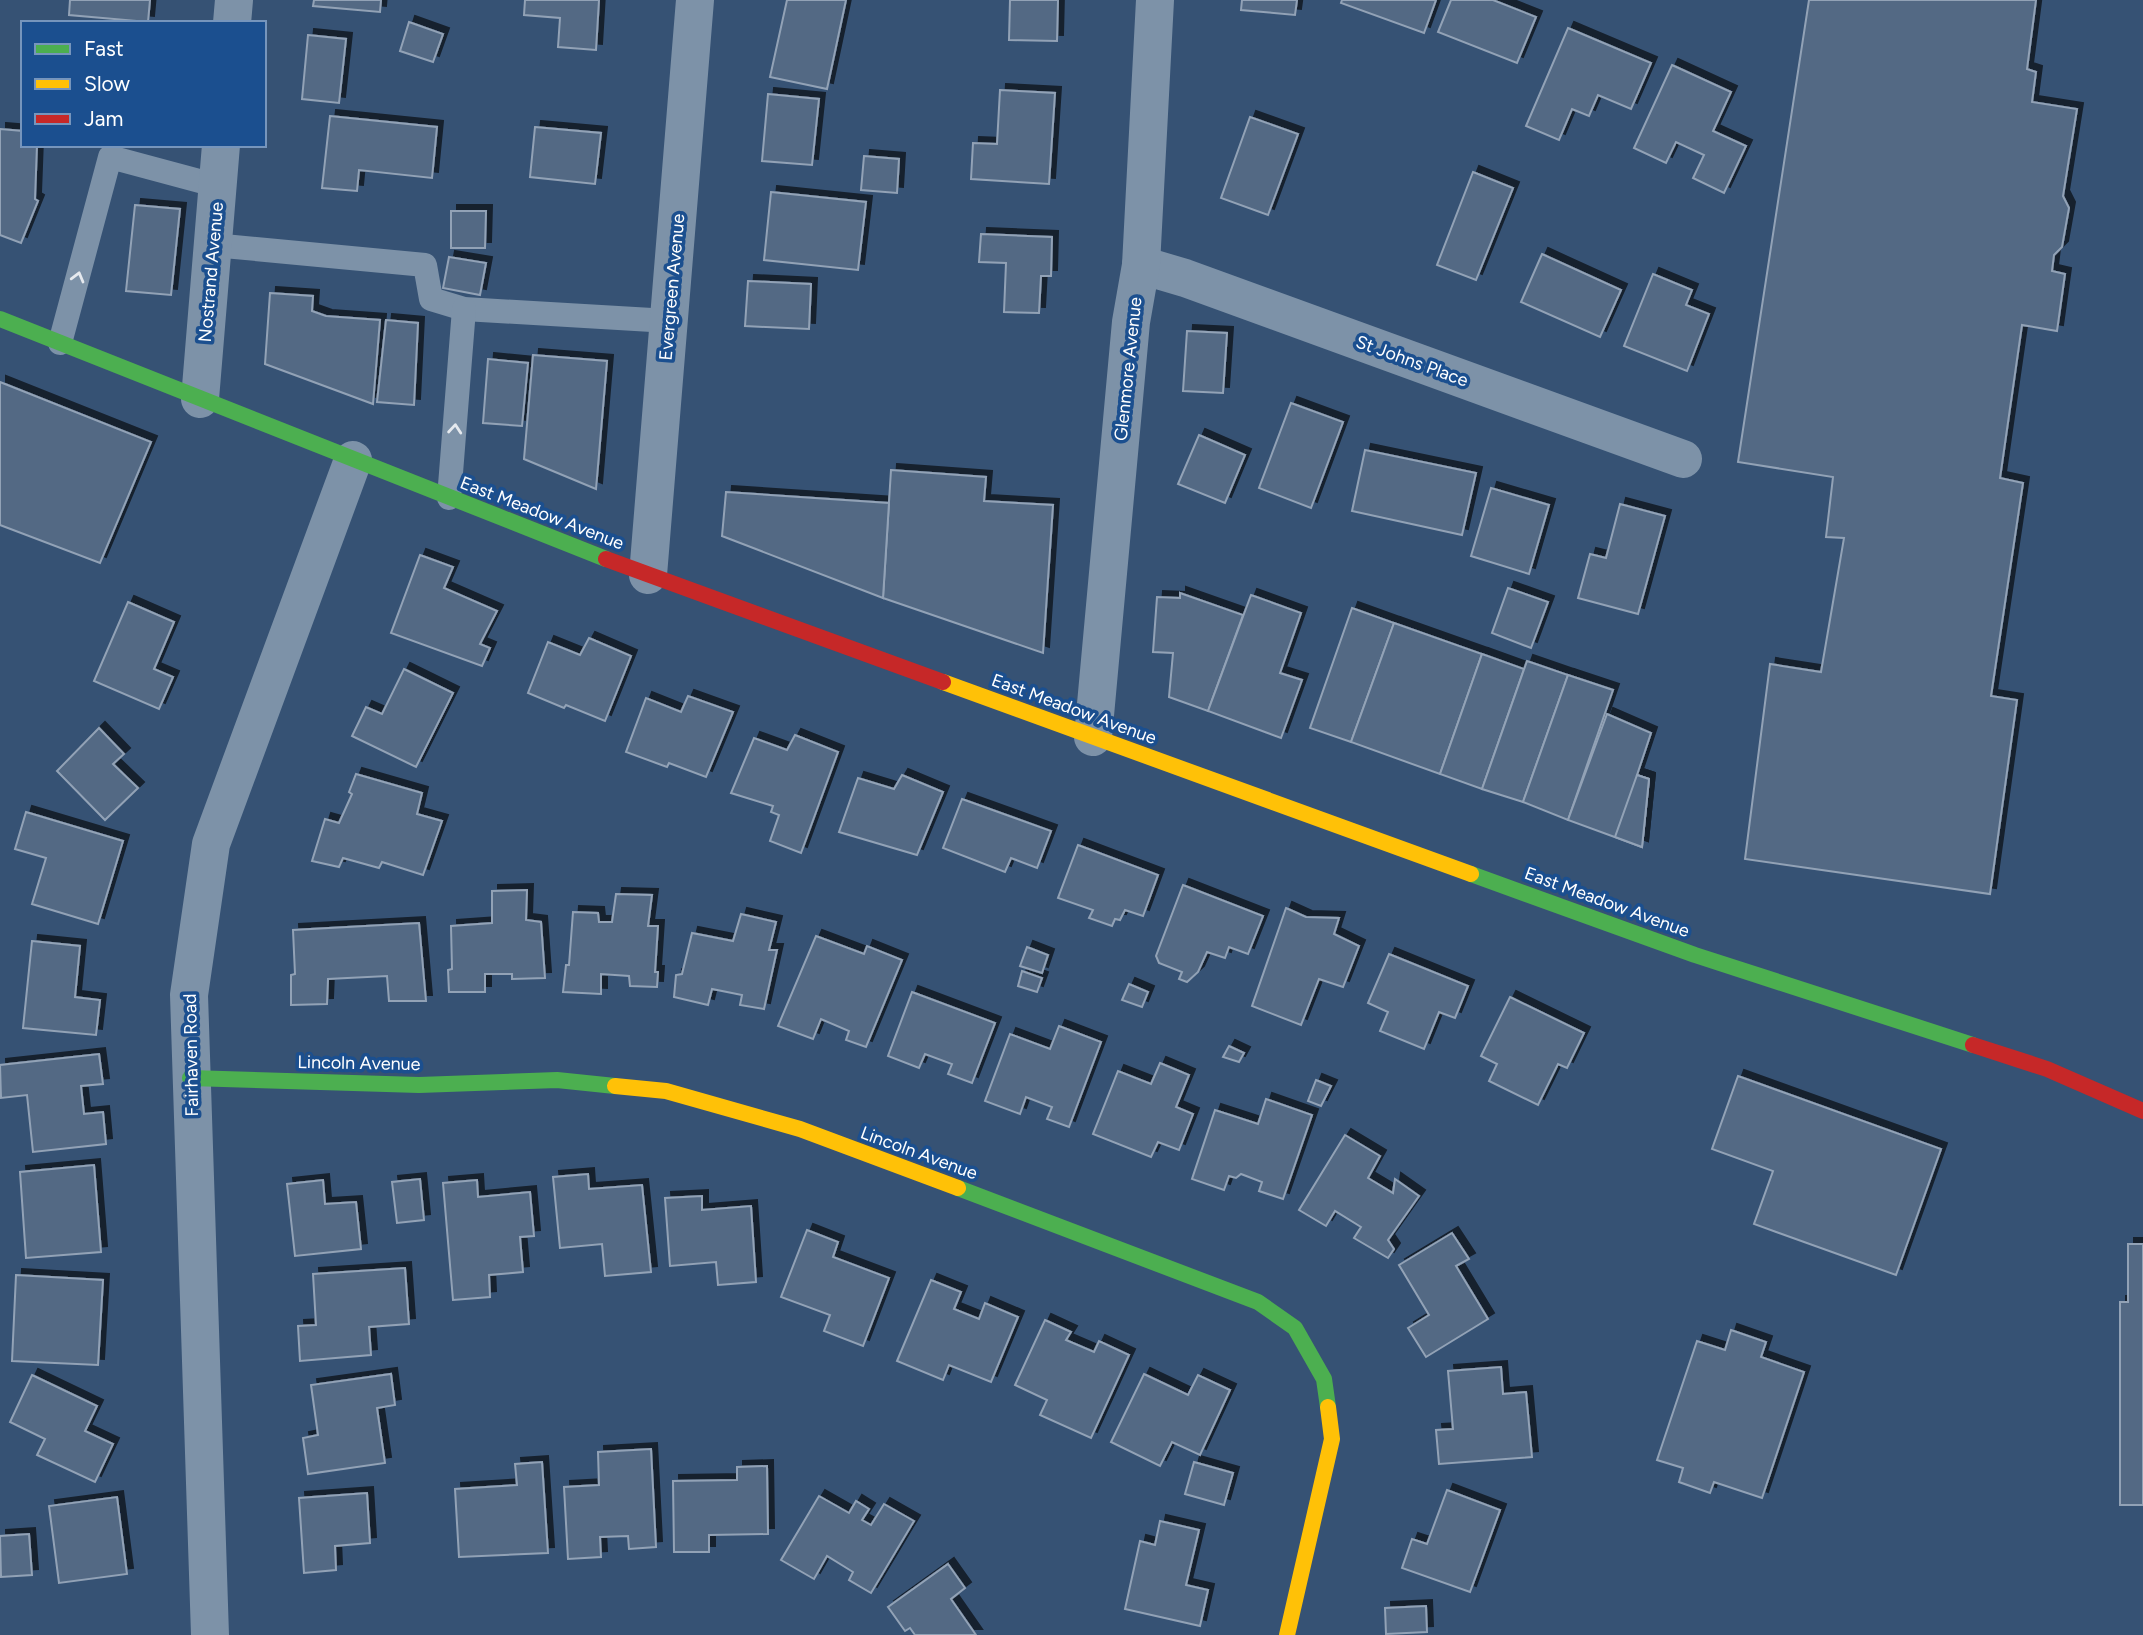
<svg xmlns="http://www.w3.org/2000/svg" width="2143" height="1635" viewBox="0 0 2143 1635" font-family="Figtree,sans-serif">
	<defs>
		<filter id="shadow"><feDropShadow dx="6" dy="-6" stdDeviation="0" flood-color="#0009"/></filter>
	</defs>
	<rect width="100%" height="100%" fill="#365274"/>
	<g fill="#526984" stroke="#92a2b6" stroke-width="2" filter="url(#shadow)">
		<polygon points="70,0 150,0 148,22 69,15"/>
		<polygon points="314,0 381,0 380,12 313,6"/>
		<polygon points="525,0 599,0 596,50 558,47 560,18 524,15"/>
		<polygon points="787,0 846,0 827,89 770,77"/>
		<polygon points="1010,0 1058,0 1057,41 1009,40"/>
		<polygon points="1242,0 1297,0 1295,15 1241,10"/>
		<polygon points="1342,0 1436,0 1424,33 1341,3"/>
		<polygon points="1451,0 1493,0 1536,17 1517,63 1438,32"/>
		<polygon points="1809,0 2036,0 2027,69 2036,72 2032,102 2077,109 2063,196 2069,208 2062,247 2054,255 2052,271 2065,274 2057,331 2022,325 2000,478 2023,483 1991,696 2017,700 1990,894 1745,859 1770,664 1821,672 1844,538 1826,537 1833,477 1738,462"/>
		<polygon points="409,22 443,34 433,62 400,51"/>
		<polygon points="1568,28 1651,63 1631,109 1598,95 1589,116 1572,109 1559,140 1526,126"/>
		<polygon points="308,35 346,39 339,103 302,99"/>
		<polygon points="1672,65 1731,92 1713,131 1746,146 1724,193 1693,178 1704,155 1676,142 1666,163 1634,148"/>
		<polygon points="1000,90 1055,93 1049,184 971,179 973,143 997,144"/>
		<polygon points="768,94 819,99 812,165 762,161"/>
		<polygon points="330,116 437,127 432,178 359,170 357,191 322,188"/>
		<polygon points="1250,117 1298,134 1268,215 1221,198"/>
		<polygon points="535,127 601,133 595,184 530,177"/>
		<polygon points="0,129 23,131 23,145 37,145 35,199 38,201 21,243 0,235"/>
		<polygon points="864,156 899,159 897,193 861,190"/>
		<polygon points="1473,172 1513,188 1476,280 1437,265"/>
		<polygon points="771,192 866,202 858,270 764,260"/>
		<polygon points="135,205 180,209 171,295 126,291"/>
		<polygon points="451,211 486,211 485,248 451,248"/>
		<polygon points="981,234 1052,237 1051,276 1041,276 1039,313 1004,312 1006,263 979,262"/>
		<polygon points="1542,254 1621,290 1600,337 1521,302"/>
		<polygon points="449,257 486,263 480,295 443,288"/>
		<polygon points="1653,274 1692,290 1686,305 1709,314 1687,371 1624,346"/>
		<polygon points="748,281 811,284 809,329 745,326"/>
		<polygon points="270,293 313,296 312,311 326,316 380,320 373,404 265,364"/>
		<polygon points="386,320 418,323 414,405 377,402"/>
		<polygon points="1187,331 1227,333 1223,393 1183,391"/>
		<polygon points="533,355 607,361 596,489 524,459"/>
		<polygon points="488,359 528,363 522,426 483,423"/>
		<polygon points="0,382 151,442 100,563 0,525"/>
		<polygon points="1291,403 1343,422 1311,508 1259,488"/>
		<polygon points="1199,435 1245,455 1225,503 1178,484"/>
		<polygon points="1365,450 1476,473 1462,535 1352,511"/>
		<polygon points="891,470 986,477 984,501 1053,505 1043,653 883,598"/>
		<polygon points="1491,488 1549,505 1529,574 1471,556"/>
		<polygon points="726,492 889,503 883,598 722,536"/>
		<polygon points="1620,504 1665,516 1638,614 1578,598 1590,554 1606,558"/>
		<polygon points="420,555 453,567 444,588 497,611 480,644 490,648 482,666 391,633"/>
		<polygon points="1508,588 1548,602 1531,648 1492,633"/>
		<polygon points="1180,593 1243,615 1208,711 1169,697 1173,653 1153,652 1157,597 1180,598"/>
		<polygon points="1251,595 1301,613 1280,673 1302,680 1281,738 1208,711"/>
		<polygon points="128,602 174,622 154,669 173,677 159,709 94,681"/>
		<polygon points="1352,608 1394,623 1351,742 1310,728"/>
		<polygon points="1394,623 1482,654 1440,774 1351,742"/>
		<polygon points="589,638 631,656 605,721 566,705 564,708 528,693 548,642 580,655"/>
		<polygon points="1482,654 1524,669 1482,789 1440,774"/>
		<polygon points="1527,661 1568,675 1523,802 1482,789"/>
		<polygon points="404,669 453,693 416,767 352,736 366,707 382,714"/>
		<polygon points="1568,675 1613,690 1568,820 1523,802"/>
		<polygon points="688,696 733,712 706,777 669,763 667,767 626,752 646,698 681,712"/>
		<polygon points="1607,714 1651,733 1637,775 1649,779 1642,847 1568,820"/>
		<polygon points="99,728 124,754 113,764 138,788 105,820 57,771"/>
		<polygon points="795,735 838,752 801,853 770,841 779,815 771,812 773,806 731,793 754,738 787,750"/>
		<polygon points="356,774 422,793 417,814 442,821 423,875 382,862 379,868 343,858 339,867 312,861 325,819 339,823 352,794 349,792"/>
		<polygon points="902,775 943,792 917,855 839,832 858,778 894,789"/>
		<polygon points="1637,775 1649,779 1642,847 1615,837"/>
		<polygon points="962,799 1051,831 1037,868 1011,858 1005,872 943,848"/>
		<polygon points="26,812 123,841 98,924 32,904 46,858 15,849"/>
		<polygon points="1078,845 1158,875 1143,916 1125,910 1120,920 1115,919 1112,926 1089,918 1093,910 1058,898"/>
		<polygon points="1183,885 1263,916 1248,954 1229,947 1225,958 1207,952 1198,972 1187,982 1179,979 1182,972 1159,963 1156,956"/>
		<polygon points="527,890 526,920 541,922 545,978 512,979 512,974 485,974 485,992 449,992 448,970 452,969 451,926 492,923 492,891"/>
		<polygon points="616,894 652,895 648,926 658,926 655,972 658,972 657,987 630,986 629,976 601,974 601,994 563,992 566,965 569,965 573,912 598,913 599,922 612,922"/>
		<polygon points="1286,908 1306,917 1339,918 1334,934 1359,946 1343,987 1319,979 1301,1025 1252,1006"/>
		<polygon points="741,914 776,922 769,950 777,950 764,1009 740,1005 742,995 712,989 708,1005 674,997 676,975 682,974 692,933 733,941"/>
		<polygon points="419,923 426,1001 389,1001 387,976 328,979 327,1004 291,1005 291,975 295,974 293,930"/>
		<polygon points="816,936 864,954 867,946 902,960 866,1047 846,1040 849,1031 821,1019 813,1039 778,1026"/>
		<polygon points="32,941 80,946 75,997 100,1000 96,1035 23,1028"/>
		<polygon points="1027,947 1048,955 1042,973 1020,966"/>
		<polygon points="1389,954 1468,986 1455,1018 1439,1012 1424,1049 1380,1031 1388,1012 1368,1003"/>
		<polygon points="1022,971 1042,978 1037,992 1018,986"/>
		<polygon points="1129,984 1148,992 1142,1007 1122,1000"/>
		<polygon points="912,992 995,1023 972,1083 948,1074 952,1064 925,1054 919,1068 888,1056"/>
		<polygon points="1510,997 1584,1033 1567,1068 1558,1064 1538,1105 1489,1081 1497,1064 1481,1056"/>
		<polygon points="1059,1026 1101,1042 1069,1127 1047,1119 1052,1107 1026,1097 1020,1114 985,1101 1010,1034 1050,1049"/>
		<polygon points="1229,1046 1244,1053 1239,1062 1223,1057"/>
		<polygon points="99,1054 103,1084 81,1086 84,1114 103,1112 106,1144 33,1152 27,1095 1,1098 0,1065"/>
		<polygon points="1160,1063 1189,1075 1176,1107 1193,1114 1179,1150 1158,1142 1151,1157 1093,1134 1118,1071 1151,1084"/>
		<polygon points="1738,1076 1941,1149 1896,1275 1754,1224 1773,1171 1712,1149"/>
		<polygon points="1316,1080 1331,1086 1321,1106 1308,1101"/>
		<polygon points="1266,1099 1312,1115 1283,1199 1259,1191 1262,1182 1241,1174 1236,1178 1229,1176 1224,1190 1192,1179 1215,1110 1258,1124"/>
		<polygon points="1345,1135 1380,1156 1368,1178 1393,1193 1395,1179 1419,1196 1388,1240 1394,1249 1388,1258 1354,1238 1361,1227 1335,1211 1326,1226 1299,1210"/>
		<polygon points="94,1165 101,1252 26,1258 20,1172"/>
		<polygon points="588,1174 589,1189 642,1185 651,1272 605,1276 602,1244 560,1248 553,1177"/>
		<polygon points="420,1179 424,1220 397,1223 392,1182"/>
		<polygon points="323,1180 325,1204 356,1202 361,1249 295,1256 287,1184"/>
		<polygon points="477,1180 478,1197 530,1192 534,1236 520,1237 523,1272 489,1275 490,1297 453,1300 443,1183"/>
		<polygon points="702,1196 702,1210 751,1206 756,1282 718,1285 716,1262 670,1266 665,1198"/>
		<polygon points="807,1230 838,1242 833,1257 889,1278 863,1346 824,1331 830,1315 781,1297"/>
		<polygon points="1452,1233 1469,1259 1456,1266 1488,1319 1426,1357 1408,1328 1429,1315 1399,1265"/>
		<polygon points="2128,1244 2143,1244 2143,1505 2120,1505 2120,1302 2128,1302"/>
		<polygon points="405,1268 409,1324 369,1327 371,1355 300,1361 298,1326 316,1325 313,1274"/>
		<polygon points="16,1275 103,1280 98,1365 12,1361"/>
		<polygon points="931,1280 961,1292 954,1309 979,1319 985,1303 1018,1317 991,1382 949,1365 943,1380 897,1361"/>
		<polygon points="1045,1320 1071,1332 1066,1340 1094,1352 1099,1341 1129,1355 1091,1438 1040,1415 1047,1400 1015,1385"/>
		<polygon points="1731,1330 1766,1342 1761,1357 1804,1372 1762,1498 1714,1482 1710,1493 1679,1482 1683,1468 1657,1460 1697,1341 1725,1350"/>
		<polygon points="1501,1367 1503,1394 1526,1392 1532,1457 1439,1464 1436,1430 1453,1429 1448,1371"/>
		<polygon points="391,1374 395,1405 377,1408 385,1463 308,1474 303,1438 318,1435 311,1385"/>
		<polygon points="1144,1374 1188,1395 1198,1375 1230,1390 1200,1455 1172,1442 1160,1466 1111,1442"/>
		<polygon points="32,1375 97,1406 85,1431 113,1444 95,1482 37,1455 45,1439 10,1422"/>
		<polygon points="651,1449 656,1547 629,1549 628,1536 600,1537 601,1557 568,1559 564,1487 599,1485 598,1452"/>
		<polygon points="542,1462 548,1553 459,1557 455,1489 517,1485 515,1464"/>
		<polygon points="1194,1462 1233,1473 1224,1505 1185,1494"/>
		<polygon points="767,1466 768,1534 709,1535 709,1552 674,1552 673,1481 737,1480 737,1467"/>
		<polygon points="1447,1490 1500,1510 1470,1592 1402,1568 1412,1539 1427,1544"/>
		<polygon points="367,1493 370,1543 335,1546 336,1570 304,1573 299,1498"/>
		<polygon points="819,1496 849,1513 856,1501 869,1509 862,1520 871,1525 884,1504 914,1521 871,1593 849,1580 853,1572 827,1556 814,1579 781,1560"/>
		<polygon points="117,1497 127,1574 59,1583 49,1506"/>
		<polygon points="1160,1521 1199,1530 1186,1585 1208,1590 1200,1626 1125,1609 1140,1541 1155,1545"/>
		<polygon points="29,1534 32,1575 1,1577 0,1536"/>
		<polygon points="948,1564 965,1588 951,1599 976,1635 915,1635 910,1628 905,1631 888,1607"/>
		<polygon points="1426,1606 1427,1632 1386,1634 1385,1608"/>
	</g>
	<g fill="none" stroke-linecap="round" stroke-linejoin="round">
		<g stroke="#7d92a8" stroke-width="24">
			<polyline points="213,245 425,265 431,299 464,309 669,321"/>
			<polyline points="60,343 110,157 218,186"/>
			<polyline points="449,498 464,309"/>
		</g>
		<g stroke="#7d92a8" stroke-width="38">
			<polyline points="232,23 234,0"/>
			<polyline points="1141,265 1185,278 1683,459"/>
			<polyline points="200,399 221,145"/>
			<polyline points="648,575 695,0"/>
			<polyline points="1093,737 1131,322 1141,265 1155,0"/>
			<polyline points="210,1635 189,995 211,844 353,460"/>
		</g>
		<g stroke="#4caf50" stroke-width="16">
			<polyline points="0,319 606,559"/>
			<polyline points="1471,874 1695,955 1973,1045"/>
			<polyline points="190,1078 419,1085 557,1080 615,1086"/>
			<polyline points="958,1188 1258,1302 1295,1328 1324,1379 1328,1407"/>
		</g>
		<g stroke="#ffc107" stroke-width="16">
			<polyline points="943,682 1471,874"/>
			<polyline points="615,1086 666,1091 800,1129 958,1188"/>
			<polyline points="1287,1635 1332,1439 1328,1407"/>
		</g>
		<g stroke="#c62828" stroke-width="16">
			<polyline points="606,559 943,682"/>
			<polyline points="1973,1045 2047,1069 2143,1111"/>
		</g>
	</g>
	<defs><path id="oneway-chevron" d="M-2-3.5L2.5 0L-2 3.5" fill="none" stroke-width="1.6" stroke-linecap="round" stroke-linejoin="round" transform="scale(1.75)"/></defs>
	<g stroke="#e5e9ee">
		<use href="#oneway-chevron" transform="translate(78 277) rotate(-75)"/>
		<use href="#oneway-chevron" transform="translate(455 429) rotate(-85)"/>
	</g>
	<g text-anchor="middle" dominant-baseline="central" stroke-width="7" stroke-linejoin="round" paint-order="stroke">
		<g font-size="18" fill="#fff" stroke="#1b4f8f">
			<text transform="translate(211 272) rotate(-85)">Nostrand Avenue</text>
			<text transform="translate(672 287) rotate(-85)">Evergreen Avenue</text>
			<text transform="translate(1412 361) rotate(20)">St Johns Place</text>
			<text transform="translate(1128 369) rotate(-84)">Glenmore Avenue</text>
			<text transform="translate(542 513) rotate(21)">East Meadow Avenue</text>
			<text transform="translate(1074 709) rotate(20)">East Meadow Avenue</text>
			<text transform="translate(1607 902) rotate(20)">East Meadow Avenue</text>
			<text transform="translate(191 1055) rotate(-91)">Fairhaven Road</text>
			<text transform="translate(359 1063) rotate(1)">Lincoln Avenue</text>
			<text transform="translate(919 1153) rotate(20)">Lincoln Avenue</text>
		</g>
	</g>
	<rect x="21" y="21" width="245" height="126" fill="#1b4f8f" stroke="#7695bc" stroke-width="2"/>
	<rect x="35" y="44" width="35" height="10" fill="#4caf50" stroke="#7695bc" stroke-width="2"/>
	<text x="84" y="56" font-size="21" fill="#ffffff">Fast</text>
	<rect x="35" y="79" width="35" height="10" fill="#ffc107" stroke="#7695bc" stroke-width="2"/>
	<text x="84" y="91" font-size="21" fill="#ffffff">Slow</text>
	<rect x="35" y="114" width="35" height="10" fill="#c62828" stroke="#7695bc" stroke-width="2"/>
	<text x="84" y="126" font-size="21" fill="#ffffff">Jam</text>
</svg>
